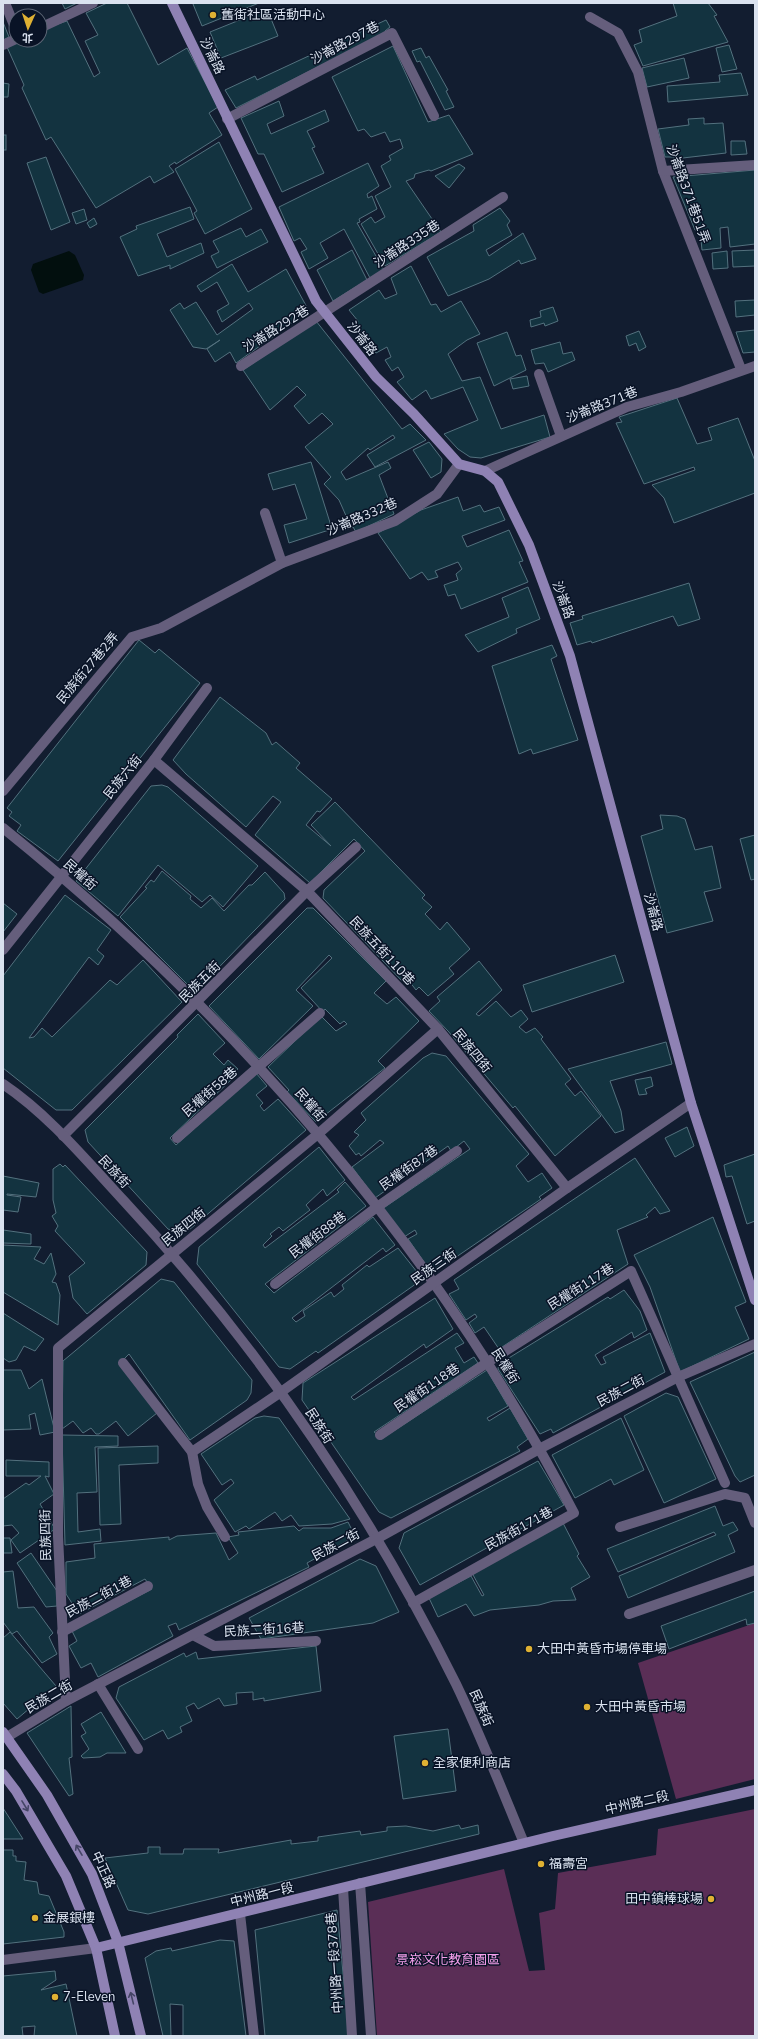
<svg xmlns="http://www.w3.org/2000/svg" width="758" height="2039" viewBox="0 0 758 2039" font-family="'Nunito Sans','Noto Sans TC',sans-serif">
	<rect width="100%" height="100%" fill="#121d30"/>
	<g fill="#5a2e56">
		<polygon points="755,1623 755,1779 676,1799 638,1663"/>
		<polygon points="755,1809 755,2036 377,2036 368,1902 504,1869 529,1971 545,1970 539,1913 555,1909 558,1873 656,1855 658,1829"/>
	</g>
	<polygon fill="#020f0e" points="69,251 75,255 84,275 83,280 43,294 39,292 31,270 33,264"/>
	<g fill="#133340" stroke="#53717e">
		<polygon points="62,3 77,3 65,9"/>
		<polygon points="107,3 127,3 158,65 187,48 218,107 209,113 222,135 176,164 175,162 169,166 174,172 154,183 150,176 96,208 51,137 46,140 22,88 24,85 7,47 21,40 40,40 40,30 67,21 94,77 100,73 85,41 98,35 86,13"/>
		<polygon points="196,3 259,3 202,26 193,4"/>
		<polygon points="673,3 708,3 717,15 714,16 728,42 643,66 634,45 642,42 639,30 677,16"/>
		<polygon points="267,9 278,36 221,58 210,32"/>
		<polygon points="386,20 390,27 385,31 386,33 236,108 225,90 255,76 257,80"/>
		<polygon points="3,22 9,37 3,40"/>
		<polygon points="729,45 737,69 722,72 716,48"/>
		<polygon points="393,46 428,122 449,115 473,154 431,171 429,170 415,174 414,178 406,181 441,232 385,266 361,224 371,217 375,223 385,217 375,196 391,187 381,166 391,160 389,156 403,148 400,139 390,142 385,132 371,137 364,129 358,131 332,77"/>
		<polygon points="421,48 426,58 429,56 448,90 446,91 454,107 445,110 420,61 417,62 412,51"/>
		<polygon points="684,58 689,78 647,87 642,68"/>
		<polygon points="741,73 748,95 668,102 667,86 720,82 719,75"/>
		<polygon points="3,83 9,84 8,97 3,97"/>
		<polygon points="279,101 284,116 267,124 271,134 325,110 329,121 307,131 315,147 312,148 324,173 282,192 264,154 258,154 241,118"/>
		<polygon points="704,118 704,124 723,123 726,153 674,159 674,157 665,157 658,129 689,125 688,119"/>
		<rect x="3" y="135" width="3" height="15"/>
		<polygon points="731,141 745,141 747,154 731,155"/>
		<polygon points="219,142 252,209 205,234 194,213 197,211 175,169"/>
		<polygon points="46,157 70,222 51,230 27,163"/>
		<polygon points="368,163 379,186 367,194 368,198 372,196 377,209 359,219 360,222 357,223 384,270 370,278 344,229 320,243 328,258 309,269 301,252 307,249 300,238 294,241 279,207"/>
		<polygon points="459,164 465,168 449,188 435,176"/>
		<polygon points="755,170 755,244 730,247 728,227 720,228 721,248 702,250 700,230 695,230 673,177"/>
		<polygon points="190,207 194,219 157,234 167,257 201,243 204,253 170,269 170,265 138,276 120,237 137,229 136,226"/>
		<polygon points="500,208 510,221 507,225 512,235 486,250 489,256 523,233 536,259 521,264 519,260 489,279 448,296 427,257 474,231 473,225"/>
		<polygon points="84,209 87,220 76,224 72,213"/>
		<polygon points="94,218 97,224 90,228 87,223"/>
		<polygon points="241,228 246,237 261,229 268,242 217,268 211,256 219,252 213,241"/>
		<polygon points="352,250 367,280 333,301 317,270"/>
		<polygon points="755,250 755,266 733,267 732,251"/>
		<polygon points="727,251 728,268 713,269 712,253"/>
		<polygon points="232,264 248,292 286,269 309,311 236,363 230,352 215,362 207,349 220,340 206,349 193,347 170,310 180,303 184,309 196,302 217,335 253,309 249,303 222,322 217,311 229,304 217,282 201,292 197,286"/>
		<polygon points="411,266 431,305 436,304 441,312 461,301 480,334 467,340 448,354 462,381 480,377 501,429 544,415 550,437 481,458 470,457 458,449 444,434 478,420 463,387 431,399 426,390 412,400 397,382 404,377 398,367 392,371 385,360 391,357 387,347 376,353 356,324 358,321 349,310 379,290 385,299 397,294 391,278"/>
		<polygon points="755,300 755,315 736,317 735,301"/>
		<polygon points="553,307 558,321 545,326 544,323 531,327 530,320 541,317 540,311"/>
		<polygon points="316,321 402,429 410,424 426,440 375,467 367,455 395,438 393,435 370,450 368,448 341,472 346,480 388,462 391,468 379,475 394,514 356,532 353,527 343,531 340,522 347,518 339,500 324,484 331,477 305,447 333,424 322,413 309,424 294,406 306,395 297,386 270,410 243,370"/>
		<polygon points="755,330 755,352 743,353 736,332"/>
		<polygon points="639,331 646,347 639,351 636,343 629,346 626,336"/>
		<polygon points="507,332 516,356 521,355 526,370 494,386 477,343"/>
		<polygon points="560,342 563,354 572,352 575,360 548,372 544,363 535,364 531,350"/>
		<polygon points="527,376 529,386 513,389 510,379"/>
		<polygon points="677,398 697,444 712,440 708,428 738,418 755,461 755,493 674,523 664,498 652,485 695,470 694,467 644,484 616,423 622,422 619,417"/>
		<polygon points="429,442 442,459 441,472 431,478 413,450"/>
		<polygon points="311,462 332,529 289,543 284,525 307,519 295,484 273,490 268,474"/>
		<polygon points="458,497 463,511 480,505 484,512 499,507 505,520 462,536 467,547 509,530 523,561 519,562 528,582 461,609 455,594 448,596 444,585 458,580 456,574 462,569 458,562 435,571 438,577 428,580 422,572 410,579 378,533 421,510"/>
		<polygon points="689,583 700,619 678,626 673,616 592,643 591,641 577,645 570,623 583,619 582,616"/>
		<polygon points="528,587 540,619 516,629 517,633 478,652 465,635 509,617 502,598"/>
		<polygon points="139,640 155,653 159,649 200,683 58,861 17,831 21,825 9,816 12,812 7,808"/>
		<polygon points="552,645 557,656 551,659 578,740 533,754 531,749 519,754 492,666"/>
		<polygon points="220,697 266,733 272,745 276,742 300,763 296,768 332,799 320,812 317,811 306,825 331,846 311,825 335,802 425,895 422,898 432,907 425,914 440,930 447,922 470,949 449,968 454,974 428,996 419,987 416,990 406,977 403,982 323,898 324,890 365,851 354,839 310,883 255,835 281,802 273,796 246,827 186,774 173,760"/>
		<polygon points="162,785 168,787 258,866 223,907 210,895 202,902 158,865 118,916 76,881 151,786"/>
		<polygon points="660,815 677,816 685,819 695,850 712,846 721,888 704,892 713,921 667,933 641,836 663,829"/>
		<polygon points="755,835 755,879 751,880 740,839"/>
		<polygon points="162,871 191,896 190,899 201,908 212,898 224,911 249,885 252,885 265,872 284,893 285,899 195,992 120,917 147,888 145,887 151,880 154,882"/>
		<polygon points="65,895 111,930 97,950 104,956 98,965 89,957 29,1038 34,1037 42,1028 52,1037 110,980 117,985 143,960 182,1002 72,1110 56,1110 3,1068 3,976"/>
		<polygon points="3,903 17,914 3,932"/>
		<polygon points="307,908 313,908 386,981 374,993 387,1004 396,997 419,1021 378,1061 385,1068 316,1122 287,1092 289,1090 268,1067 321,1016 336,1031 347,1024 344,1021 340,1024 325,1009 323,1012 301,988 332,958 329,955 296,990 313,1006 259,1059 209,1006"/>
		<polygon points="615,955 624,982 532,1012 523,985"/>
		<polygon points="479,961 502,990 476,1014 479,1016 496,1001 511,1017 521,1010 528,1019 519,1027 526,1033 535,1028 543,1037 541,1039 571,1079 565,1084 575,1096 581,1091 601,1116 555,1156 515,1106 513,1108 448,1031 429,1011 440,1001 437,997"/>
		<polygon points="198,1014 225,1043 213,1054 224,1065 228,1060 238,1069 231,1075 233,1078 170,1138 176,1145 256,1073 267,1086 256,1095 263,1103 260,1106 264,1111 278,1099 306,1130 189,1230 175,1232 168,1229 88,1142 85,1130 178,1037 177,1035"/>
		<polygon points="666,1042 672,1064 610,1081 621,1111 624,1130 615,1133 568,1069"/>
		<polygon points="432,1053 446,1056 529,1154 516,1166 528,1182 542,1173 552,1188 539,1197 541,1199 443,1266 441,1264 431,1272 408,1239 417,1234 415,1230 404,1237 382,1209 470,1149 464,1141 451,1151 448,1146 375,1198 352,1167 384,1143 380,1140 361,1156 359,1153 356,1155 349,1146 359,1135 354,1132 366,1120 361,1113 423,1058"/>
		<polygon points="651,1077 653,1086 645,1089 647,1094 639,1095 635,1080"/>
		<polygon points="687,1127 694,1146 675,1157 665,1138"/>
		<polygon points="319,1147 345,1180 327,1196 323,1189 306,1205 310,1210 283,1231 279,1227 270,1234 272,1236 263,1245 265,1248 339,1192 337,1190 345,1182 366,1206 265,1284 274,1293 373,1217 395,1245 386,1252 383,1248 292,1318 296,1322 305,1316 303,1311 331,1292 334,1297 344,1289 342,1285 367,1265 369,1267 398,1248 421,1277 420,1281 318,1353 316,1351 290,1369 279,1367 197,1264 199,1247"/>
		<polygon points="755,1154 755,1221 747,1224 732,1176 726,1177 724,1165"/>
		<polygon points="635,1158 670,1211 660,1214 655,1207 646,1215 648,1217 617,1230 628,1264 499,1349 484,1327 475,1333 469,1323 477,1317 475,1314 466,1320 449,1294 459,1289 454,1280"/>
		<polygon points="60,1164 63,1167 65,1165 147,1252 146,1265 87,1314 73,1298 69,1276 85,1263 55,1231 58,1226 52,1216 56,1213 53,1200 53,1169"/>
		<polygon points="3,1176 39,1183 36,1197 7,1194 7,1195 21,1197 18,1212 3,1210 3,1213"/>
		<polygon points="713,1217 746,1302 735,1307 749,1339 680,1372 650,1287 634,1255"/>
		<polygon points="3,1230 31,1234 31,1244 3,1243"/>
		<polygon points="3,1245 41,1247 34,1259 44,1264 51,1253 56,1274 52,1282 56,1283 60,1295 58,1325 3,1292"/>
		<polygon points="161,1279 174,1282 252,1380 251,1393 247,1400 190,1440 129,1354 119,1364 157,1413 128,1436 116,1421 99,1434 96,1434 91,1428 83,1433 73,1421 62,1429 63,1361"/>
		<polygon points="624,1290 640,1311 647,1330 634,1338 632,1332 595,1355 601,1365 606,1363 603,1357 650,1333 665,1372 553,1433 551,1429 540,1434 498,1369 499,1364 608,1297 610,1299"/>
		<polygon points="435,1298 453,1329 426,1348 424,1344 351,1397 354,1400 457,1333 464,1343 455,1348 464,1363 474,1357 478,1363 374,1432 383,1438 487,1370 508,1406 487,1418 489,1421 510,1408 528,1439 517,1447 520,1451 391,1518 379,1512 302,1400 303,1383"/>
		<polygon points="3,1313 44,1339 35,1351 24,1346 16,1360 9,1362 3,1358"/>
		<polygon points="755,1352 755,1475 740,1482 735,1476 690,1382"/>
		<polygon points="3,1370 21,1370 29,1389 42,1379 55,1432 40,1435 35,1413 29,1415 31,1429 3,1430"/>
		<polygon points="666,1393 678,1397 716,1479 664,1503 624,1416"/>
		<polygon points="264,1416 279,1418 350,1519 332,1524 299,1526 291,1515 282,1521 275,1512 249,1529 246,1526 235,1532 214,1500 234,1483 231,1479 222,1485 201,1454 255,1418"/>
		<polygon points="621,1418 644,1470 614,1485 611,1479 575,1498 552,1455"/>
		<polygon points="62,1435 118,1436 118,1446 95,1447 97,1492 77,1493 78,1532 100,1529 101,1541 65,1545"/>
		<polygon points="158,1446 158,1463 119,1465 121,1524 100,1525 98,1448"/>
		<polygon points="6,1460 49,1462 49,1477 45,1476 54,1494 40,1504 55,1529 20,1553 11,1540 19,1533 12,1525 3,1526 3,1499 26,1483 29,1485 41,1476 6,1476"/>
		<polygon points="538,1461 564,1505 420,1585 399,1548 404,1533"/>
		<polygon points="715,1506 723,1526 733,1522 738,1530 728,1535 735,1552 628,1598 619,1576 716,1535 714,1532 618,1572 607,1549"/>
		<polygon points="348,1522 352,1530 347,1541 307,1563 309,1567 179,1630 176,1623 168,1626 173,1636 98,1677 91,1663 81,1668 69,1646 77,1641 72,1631 152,1589 145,1579 79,1614 66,1594 66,1562 95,1558 94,1544 169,1537 169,1540 177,1536 216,1533 229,1560 238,1553 228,1537 239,1535 238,1532 294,1526 299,1531 303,1528 331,1528"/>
		<polygon points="563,1523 579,1554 577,1556 590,1577 571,1588 576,1600 553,1601 539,1605 490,1610 474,1616 466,1604 438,1617 429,1598 471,1576 482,1596 484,1595 472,1573"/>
		<polygon points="3,1538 10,1538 12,1553 3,1553"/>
		<polygon points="31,1553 57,1591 57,1606 46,1607 17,1563"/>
		<polygon points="360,1559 376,1566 399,1612 373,1623 261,1639 249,1618"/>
		<polygon points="13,1571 18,1608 34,1607 53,1633 49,1637 57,1654 42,1663 17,1631 12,1634 3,1622 3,1572"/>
		<polygon points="755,1591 755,1623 747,1625 746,1619 669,1649 661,1626"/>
		<polygon points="10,1632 56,1686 17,1719 3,1703 3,1638"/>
		<polygon points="316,1646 321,1691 264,1701 264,1698 253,1700 253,1692 236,1693 237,1704 224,1706 219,1698 198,1709 194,1703 186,1707 192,1721 180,1727 182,1732 168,1739 163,1730 144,1740 116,1698 119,1687 184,1653 186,1657 196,1652 198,1659"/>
		<polygon points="71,1706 72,1757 69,1758 73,1794 69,1796 27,1733"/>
		<polygon points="101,1712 126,1753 107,1753 100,1757 83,1758 81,1756 89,1749 81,1736 86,1733 81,1724"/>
		<polygon points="448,1729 456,1791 403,1799 394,1736"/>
		<polygon points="3,1808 23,1839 3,1839"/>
		<polygon points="459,1825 461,1829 478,1825 479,1834 148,1914 128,1910 105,1858 148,1853 148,1847 160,1847 160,1854 183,1854 184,1849 219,1849 218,1853 291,1840 291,1844 318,1841 318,1837 360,1831 361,1835 387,1831 387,1827 406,1826 433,1831"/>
		<polygon points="3,1850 13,1850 13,1856 16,1856 16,1861 26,1862 24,1880 37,1882 39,1894 49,1896 64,1932 64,1937 3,1944"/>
		<polygon points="337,1910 349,2036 265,2036 255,1930"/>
		<polygon points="220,1940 234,1941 246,2036 183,2036 183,2005 170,2004 171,2036 163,2036 145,1958 156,1951 171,1948 172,1951"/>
		<polygon points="55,1971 56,1980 41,1990 66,1984 77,2036 34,2036 35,2026 22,2027 23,2036 3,2036 3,1976"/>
	</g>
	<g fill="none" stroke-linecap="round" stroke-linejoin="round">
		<g stroke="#655e7c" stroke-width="10">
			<polyline points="5,3 16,30"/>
			<polyline points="590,17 618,33 638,72 663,171 741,369"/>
			<polyline points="40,28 93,3"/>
			<polyline points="3,45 16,39"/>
			<polyline points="227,119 392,33 434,116"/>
			<polyline points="663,171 755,165"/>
			<polyline points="241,366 503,197"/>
			<polyline points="539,374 561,436"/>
			<polyline points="485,471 627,407 681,392 755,366"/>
			<polyline points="265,513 282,563"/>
			<polyline points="154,760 207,688"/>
			<polyline points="3,791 132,637 161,628 282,563 395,521 437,494 459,464"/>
			<path d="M 3,828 C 235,1015 437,1248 574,1513 L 413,1603"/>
			<polyline points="3,950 154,760 307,891 438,1029"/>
			<polyline points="63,1136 307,891 356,847"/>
			<polyline points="177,1138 320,1013"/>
			<polyline points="275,1284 377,1207 457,1151"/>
			<polyline points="123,1363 192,1452 198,1484 207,1507 225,1537"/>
			<polyline points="380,1435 488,1362 631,1271 725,1483"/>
			<polyline points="192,1452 281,1392 567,1188 691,1103"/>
			<polyline points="620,1527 725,1494 745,1498 755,1523"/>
			<polyline points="629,1614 755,1570"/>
			<polyline points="62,1632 148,1586"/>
			<polyline points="193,1635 214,1646 316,1641"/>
			<polyline points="98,1684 138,1749"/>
			<polyline points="66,1701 58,1536 58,1348 318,1134 438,1029 567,1188"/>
			<polyline points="360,1883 371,2036"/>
			<polyline points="343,1888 352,2036"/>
			<polyline points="240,1914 254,2036"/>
		</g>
		<g stroke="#655e7c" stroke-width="10">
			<path d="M 3,1084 C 49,1115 86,1160 124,1201 C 257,1344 369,1509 456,1684 C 481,1736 502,1790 524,1843"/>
			<polyline points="7,1737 66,1701 378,1538 541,1448 678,1377 755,1344"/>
			<polyline points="3,1960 96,1948"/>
		</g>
		<g stroke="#8f82b4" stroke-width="10">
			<polyline points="172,3 316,301 376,377 414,414 459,464 485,471 498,482 529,545 570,656 691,1103 755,1300"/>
			<polyline points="3,1732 47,1795 92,1874 118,1942 141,2036"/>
			<polyline points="3,1774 16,1791 66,1876 96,1948 115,2036"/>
			<polyline points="96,1948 553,1836 755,1790"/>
		</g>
	</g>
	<defs><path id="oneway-shaft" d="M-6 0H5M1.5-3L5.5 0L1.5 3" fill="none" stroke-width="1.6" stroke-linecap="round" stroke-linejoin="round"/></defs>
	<g stroke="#454566">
		<use href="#oneway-shaft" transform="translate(25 1806) rotate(59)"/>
		<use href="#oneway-shaft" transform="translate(79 1850) rotate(-120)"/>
		<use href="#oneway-shaft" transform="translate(132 1998) rotate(-104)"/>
	</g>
	<g fill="#dfb133" stroke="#091326" stroke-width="1.5">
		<circle cx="213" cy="15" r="4"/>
		<circle cx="529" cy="1649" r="4"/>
		<circle cx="587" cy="1707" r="4"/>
		<circle cx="425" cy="1763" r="4"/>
		<circle cx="541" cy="1864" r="4"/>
		<circle cx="711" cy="1899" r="4"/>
		<circle cx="35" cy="1918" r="4"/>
		<circle cx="55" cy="1997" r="4"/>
	</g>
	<g text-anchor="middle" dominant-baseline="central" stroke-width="3" stroke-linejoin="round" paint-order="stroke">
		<g font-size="13" fill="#dae2ef" stroke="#091326" text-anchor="start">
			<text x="221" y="15">舊街社區活動中心</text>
			<text x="537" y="1649">大田中黃昏市場停車場</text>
			<text x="595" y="1707">大田中黃昏市場</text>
			<text x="433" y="1763">全家便利商店</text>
			<text x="549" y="1864">福壽宮</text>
			<text x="703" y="1899" text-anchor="end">田中鎮棒球場</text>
			<text x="43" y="1918">金展銀樓</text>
			<text x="63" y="1997">7-Eleven</text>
		</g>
		<g font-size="13" fill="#dae2ef" stroke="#091326">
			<text transform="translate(345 43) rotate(-28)">沙崙路297巷</text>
			<text transform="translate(212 56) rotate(64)">沙崙路</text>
			<text transform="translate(688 194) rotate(70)">沙崙路371巷51弄</text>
			<text transform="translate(407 244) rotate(-33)">沙崙路335巷</text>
			<text transform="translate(276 329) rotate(-32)">沙崙路292巷</text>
			<text transform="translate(362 339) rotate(52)">沙崙路</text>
			<text transform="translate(602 405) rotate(-22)">沙崙路371巷</text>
			<text transform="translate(362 517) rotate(-23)">沙崙路332巷</text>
			<text transform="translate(563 600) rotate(70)">沙崙路</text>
			<text transform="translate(88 668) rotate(-50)">民族街27巷2弄</text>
			<text transform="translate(123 777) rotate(-51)">民族六街</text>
			<text transform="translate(80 875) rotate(42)">民權街</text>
			<text transform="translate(653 912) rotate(75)">沙崙路</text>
			<text transform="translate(382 951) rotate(47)">民族五街110巷</text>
			<text transform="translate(200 982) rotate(-45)">民族五街</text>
			<text transform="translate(472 1051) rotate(51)">民族四街</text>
			<text transform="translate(210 1092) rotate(-41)">民權街58巷</text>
			<text transform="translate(310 1105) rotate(49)">民權街</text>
			<text transform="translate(409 1168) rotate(-35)">民權街87巷</text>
			<text transform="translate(114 1172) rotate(47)">民族街</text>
			<text transform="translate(184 1227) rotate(-39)">民族四街</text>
			<text transform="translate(318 1235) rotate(-37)">民權街88巷</text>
			<text transform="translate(434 1267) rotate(-35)">民族三街</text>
			<text transform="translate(581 1287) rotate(-32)">民權街117巷</text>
			<text transform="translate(505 1366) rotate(58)">民權街</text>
			<text transform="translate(427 1388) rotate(-34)">民權街118巷</text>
			<text transform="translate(621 1391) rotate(-28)">民族二街</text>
			<text transform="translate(319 1426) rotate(57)">民族街</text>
			<text transform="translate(519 1529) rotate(-29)">民族街171巷</text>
			<text transform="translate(46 1535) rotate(-91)">民族四街</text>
			<text transform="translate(336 1545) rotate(-28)">民族二街</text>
			<text transform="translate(99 1597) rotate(-28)">民族二街1巷</text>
			<text transform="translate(264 1630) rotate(-3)">民族二街16巷</text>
			<text transform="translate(49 1697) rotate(-30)">民族二街</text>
			<text transform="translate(481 1708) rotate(66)">民族街</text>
			<text transform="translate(637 1803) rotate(-13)">中州路二段</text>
			<text transform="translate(103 1870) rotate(65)">中正路</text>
			<text transform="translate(262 1895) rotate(-14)">中州路一段</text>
			<text transform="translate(335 1963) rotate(-94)">中州路一段378巷</text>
		</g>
		<g font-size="13" fill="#f49feb" stroke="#091326">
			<text x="448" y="1960">景崧文化教育園區</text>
		</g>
	</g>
	<rect width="758" height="2039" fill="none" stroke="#dae2ef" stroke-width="8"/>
	<g transform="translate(28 28) rotate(183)"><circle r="19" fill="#091326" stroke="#5d6676"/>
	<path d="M0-3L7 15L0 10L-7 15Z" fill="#dfb133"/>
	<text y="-6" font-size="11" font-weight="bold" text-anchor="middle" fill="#dae2ef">北</text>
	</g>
</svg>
